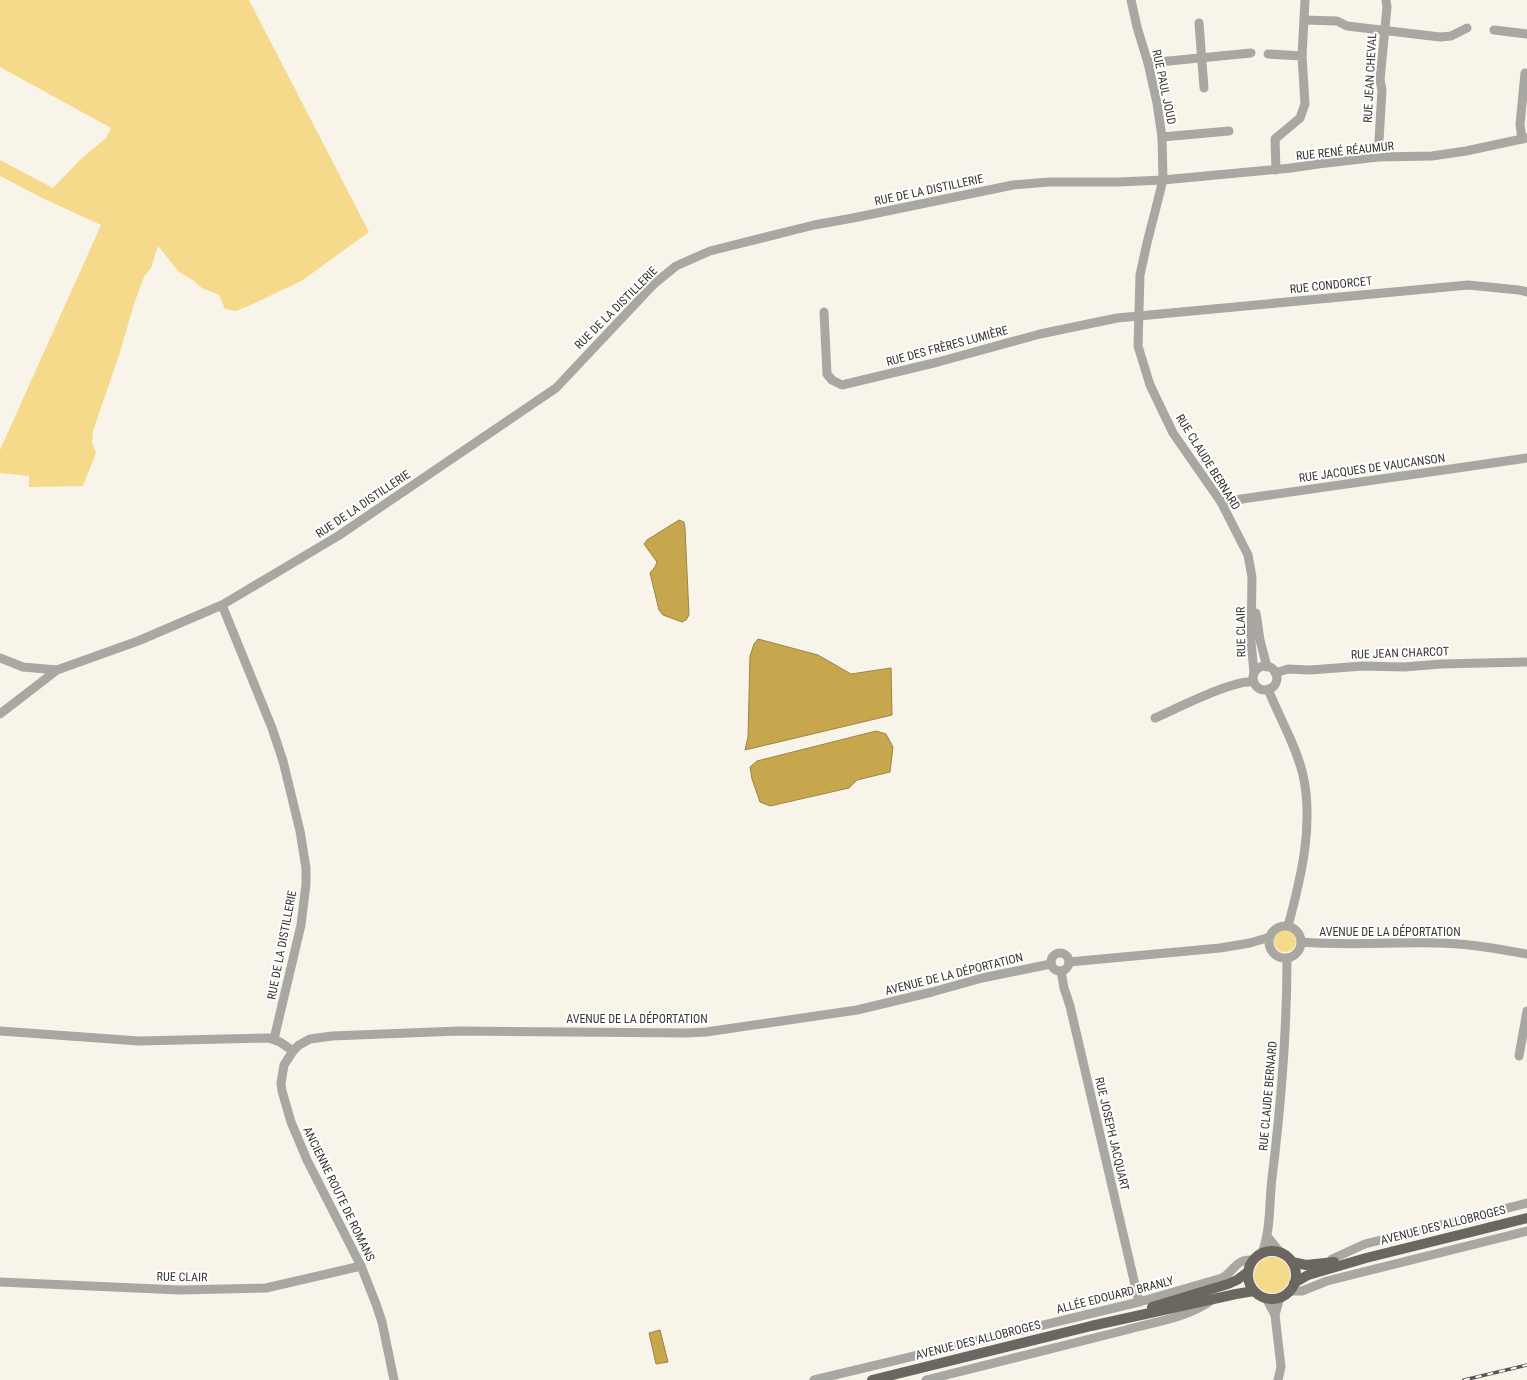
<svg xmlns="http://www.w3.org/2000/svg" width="1527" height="1380" viewBox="0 0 1527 1380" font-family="'Roboto Condensed',sans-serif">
	<rect width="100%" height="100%" fill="#f8f4ea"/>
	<g fill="#f6da8c">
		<polygon points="0,0 249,0 369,232 303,280 253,304 236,311 225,309 219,295 202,288 193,280 179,272 158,246 151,268 144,277 134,304 120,352 93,431 92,442 96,453 83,486 29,487 29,476 0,473 0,450 101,225 42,198 0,176 0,160 53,188 81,159 106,138 111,128 0,67"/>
		<circle cx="1285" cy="941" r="11"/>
		<circle cx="1272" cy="1275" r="18"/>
	</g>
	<g fill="#c6a74d" stroke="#9c8546">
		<polygon points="679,520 684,522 685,528 689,615 686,620 682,622 663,615 659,610 650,573 655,567 657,562 644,544 647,540"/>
		<polygon points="758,639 818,655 851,674 891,668 892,715 745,750 748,737 750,656 754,644"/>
		<polygon points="876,731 886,734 893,747 890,772 857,780 849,788 770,806 760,802 752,779 750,767 757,761"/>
		<polygon points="660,1330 668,1362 656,1364 649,1333"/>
	</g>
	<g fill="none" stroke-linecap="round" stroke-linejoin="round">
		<g stroke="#a8a7a2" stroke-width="9">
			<polyline points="1131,0 1137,27 1148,63 1157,103 1162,137 1163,180 1147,243 1140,275 1138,346 1150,385 1173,433 1221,502 1248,555 1252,577 1251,642 1254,672"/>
			<polyline points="1304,20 1337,21 1347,26 1440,37 1451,36 1467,28"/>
			<polyline points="1199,23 1204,88"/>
			<polyline points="1494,30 1527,34"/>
			<polyline points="1268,54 1302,56 1305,104 1300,118 1275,139 1276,170"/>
			<polyline points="1302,56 1305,0"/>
			<polyline points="1148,63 1251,53"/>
			<polyline points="1162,137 1229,131"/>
			<polyline points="1522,139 1520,125 1525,73"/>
			<polyline points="1378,157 1382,90 1380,80 1387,7 1386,0"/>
			<polyline points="824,312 827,374 832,380 842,385 938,362 1040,334 1117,318 1468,285 1519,290 1527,292"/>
			<polyline points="1221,502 1527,458"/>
			<polyline points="222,605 272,728 283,761 300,831 306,868 306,884 301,925 274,1039"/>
			<polyline points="1256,613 1260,640 1267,667"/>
			<polyline points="0,658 23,667 57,670"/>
			<circle cx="1265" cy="678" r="12"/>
			<polyline points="1275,673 1288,669 1310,670 1363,666 1404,667 1441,664 1527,662"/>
			<path d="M 1268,689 C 1279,717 1296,745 1303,775 C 1314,825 1301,878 1288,926"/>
			<polyline points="0,714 57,670 138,641 222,605 338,536 556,388 654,284 676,266 710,251 814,225 853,218 1013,185 1049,182 1119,182 1163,180 1291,168 1318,164 1378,157 1432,156 1466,151 1527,138"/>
			<path d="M 1155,718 C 1176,709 1234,679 1254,682"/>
			<circle cx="1285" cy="942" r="16"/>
			<path d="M 1301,942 C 1346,946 1391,942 1436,943 C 1467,943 1497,949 1527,954"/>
			<circle cx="1060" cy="962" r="9"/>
			<polyline points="1069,962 1220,948 1250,943 1270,937"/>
			<polyline points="1061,971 1064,988 1070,1006 1139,1302"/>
			<polyline points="0,1031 139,1041 269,1038 280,1042 293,1051"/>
			<polyline points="1519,1056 1527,1011"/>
			<polyline points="1267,1236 1280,1252"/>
			<path d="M 1262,1253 C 1271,1230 1269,1203 1272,1178 C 1281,1105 1287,1031 1287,958"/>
			<polyline points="1330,1262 1332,1259 1365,1244 1527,1203"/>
			<polyline points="0,1282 180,1290 266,1288 361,1266"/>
			<polyline points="1289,1291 1302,1291 1327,1281 1527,1231"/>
			<polyline points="1266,1298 1275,1315 1281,1367 1278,1380"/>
			<polyline points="1275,1315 1280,1297"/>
			<polyline points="394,1380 382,1322 376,1304 361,1266 307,1160 291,1122 282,1091 281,1083 284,1065 293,1051 299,1045 310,1039 332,1036 459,1031 687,1033 706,1032 857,1010 932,992 982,978 1051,964"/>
			<path d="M 814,1380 L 1139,1302 L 1222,1278 C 1235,1271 1235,1259 1252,1260"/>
			<path d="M 926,1380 C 993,1363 1060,1347 1126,1330 C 1154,1322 1188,1318 1212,1300"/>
		</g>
		<g stroke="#6a6760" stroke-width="10">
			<circle cx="1272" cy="1275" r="24"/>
			<polyline points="1292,1262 1306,1265 1334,1262"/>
			<polyline points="1294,1283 1308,1275 1366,1258 1527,1218"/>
			<polyline points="1152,1307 1228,1284 1237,1280 1248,1272"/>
			<polyline points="872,1380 1091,1326 1236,1294 1254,1291"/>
		</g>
		<defs>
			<polyline id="rail" points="1464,1380 1527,1365"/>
		</defs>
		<use href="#rail" stroke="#585652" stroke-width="3.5"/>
		<use href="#rail" stroke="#fff" stroke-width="2" stroke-dasharray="6" stroke-linecap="butt"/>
	</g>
	<g text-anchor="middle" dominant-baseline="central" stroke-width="4" stroke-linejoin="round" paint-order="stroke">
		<g font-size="12" fill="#393734" stroke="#fff">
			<text transform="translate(1370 78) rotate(-87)">RUE JEAN CHEVAL</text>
			<text transform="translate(1164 87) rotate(78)">RUE PAUL JOUD</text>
			<text transform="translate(1345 151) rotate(-6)">RUE RENÉ RÉAUMUR</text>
			<text transform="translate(929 190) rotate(-12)">RUE DE LA DISTILLERIE</text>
			<text transform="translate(1331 285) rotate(-6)">RUE CONDORCET</text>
			<text transform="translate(616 308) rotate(-45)">RUE DE LA DISTILLERIE</text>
			<text transform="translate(947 346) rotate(-15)">RUE DES FRÈRES LUMIÈRE</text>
			<text transform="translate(1208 462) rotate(58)">RUE CLAUDE BERNARD</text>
			<text transform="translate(1372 468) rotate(-8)">RUE JACQUES DE VAUCANSON</text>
			<text transform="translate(363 504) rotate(-34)">RUE DE LA DISTILLERIE</text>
			<text transform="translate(1241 632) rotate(-91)">RUE CLAIR</text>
			<text transform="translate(1400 653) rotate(-2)">RUE JEAN CHARCOT</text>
			<text x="1390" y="932">AVENUE DE LA DÉPORTATION</text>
			<text transform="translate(282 945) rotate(-79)">RUE DE LA DISTILLERIE</text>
			<text transform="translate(954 974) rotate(-14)">AVENUE DE LA DÉPORTATION</text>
			<text x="637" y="1019">AVENUE DE LA DÉPORTATION</text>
			<text transform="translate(1268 1096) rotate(-85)">RUE CLAUDE BERNARD</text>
			<text transform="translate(1112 1134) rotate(77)">RUE JOSEPH JACQUART</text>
			<text transform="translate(339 1194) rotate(64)">ANCIENNE ROUTE DE ROMANS</text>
			<text transform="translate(1443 1225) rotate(-14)">AVENUE DES ALLOBROGES</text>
			<text transform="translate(182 1277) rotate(1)">RUE CLAIR</text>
			<text transform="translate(1115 1295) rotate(-14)">ALLÉE EDOUARD BRANLY</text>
			<text transform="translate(978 1340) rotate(-14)">AVENUE DES ALLOBROGES</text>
		</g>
	</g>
</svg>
